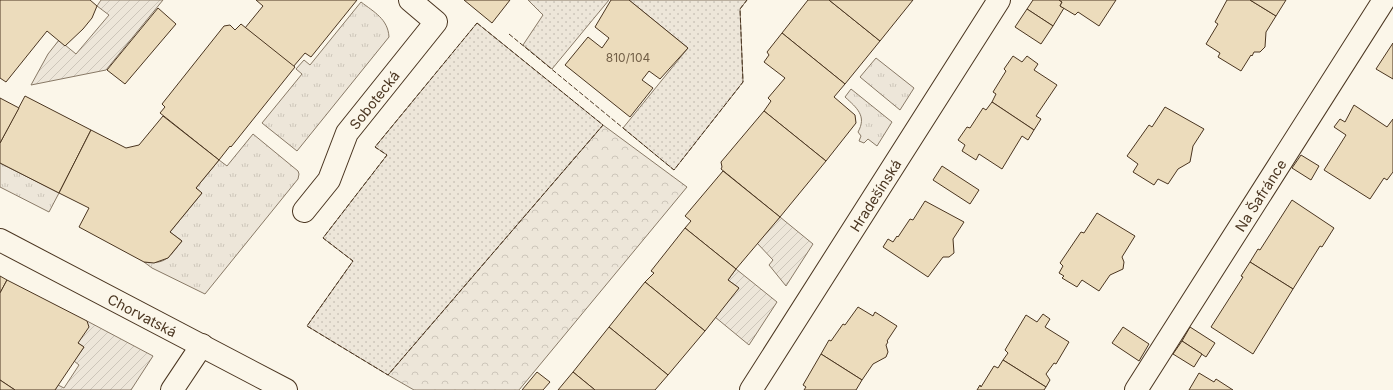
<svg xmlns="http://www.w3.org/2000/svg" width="1393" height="390" viewBox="0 0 1393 390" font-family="Inter,sans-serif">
	<defs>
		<pattern id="grass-tufts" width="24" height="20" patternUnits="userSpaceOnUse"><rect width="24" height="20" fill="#ede6d9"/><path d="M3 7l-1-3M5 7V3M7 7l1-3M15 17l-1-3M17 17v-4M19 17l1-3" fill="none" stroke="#cdc6ba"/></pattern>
		<pattern id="forest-crowns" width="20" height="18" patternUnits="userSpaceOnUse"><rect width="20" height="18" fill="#ede6d9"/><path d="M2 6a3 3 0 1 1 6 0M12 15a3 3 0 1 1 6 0" fill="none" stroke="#cdc6ba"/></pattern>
		<pattern id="park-dots" width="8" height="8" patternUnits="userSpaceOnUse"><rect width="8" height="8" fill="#ede6d9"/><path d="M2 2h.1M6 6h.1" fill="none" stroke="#cdc6ba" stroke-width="1.8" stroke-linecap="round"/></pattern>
		<pattern id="garden-furrows" width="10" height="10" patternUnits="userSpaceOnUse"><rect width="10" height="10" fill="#ede6d9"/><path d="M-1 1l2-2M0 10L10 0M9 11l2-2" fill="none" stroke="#cdc6ba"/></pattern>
	</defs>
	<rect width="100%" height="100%" fill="#fbf6e9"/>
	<g fill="url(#grass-tufts)" stroke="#887966">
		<path d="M 361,2 C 374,12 388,19 389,37 L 297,151 L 262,123 L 302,74 L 296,69 L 304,60 L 310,65 Z"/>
		<polygon points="876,58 914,88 900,110 860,77"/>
		<path d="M 851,89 L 892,122 L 877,146 L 868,139 L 864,143 L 859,141 L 861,136 L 858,132 C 867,116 857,108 845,97 Z"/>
		<path d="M 253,134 L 298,171 L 299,174 L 298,179 L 205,294 L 152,268 L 144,262 C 166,265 169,257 182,241 L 170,232 L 202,193 L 196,188 L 219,160 L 227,166 Z"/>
		<polygon points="0,163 59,193 49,212 0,187"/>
	</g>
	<polygon fill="url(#forest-crowns)" stroke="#887966" points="603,125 687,187 519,390 414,390 388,375"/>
	<g fill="url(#park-dots)" stroke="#887966">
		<polygon points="528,0 609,0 552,69 523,45 543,15"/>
		<polygon points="629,0 747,0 740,9 743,82 674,170 623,128 688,48"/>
		<polygon points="477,23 603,125 388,375 307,326 353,261 323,238 387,155 375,147"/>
	</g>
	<g fill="url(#garden-furrows)" stroke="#887966">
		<polygon points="101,0 163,0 106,70 31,85 48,54 59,40 76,54 109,15 97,6"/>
		<polygon points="780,217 813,244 786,286 769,265 773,260 757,243"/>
		<polygon points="736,269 777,302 749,345 715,317 739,288 728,280"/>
		<polygon points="87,321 153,356 131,390 55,390 58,385 64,388 79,365 74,361 84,347 78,343"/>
	</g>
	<g fill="#ecdcbc" stroke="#4a3520">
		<polygon points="0,0 90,0 97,6 92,18 83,29 65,46 47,31 6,82 0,78"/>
		<polygon points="256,0 357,0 311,57 305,53 293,67 245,28 263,6"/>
		<polygon points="464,0 510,0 492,23"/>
		<polygon points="611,0 629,0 688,48 660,79 649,71 642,80 653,88 630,117 565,65 588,37 602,48 609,38 595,27"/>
		<polygon points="808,0 829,0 880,41 845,84 782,33"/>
		<polygon points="829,0 913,0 880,41"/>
		<polygon points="1033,0 1059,0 1062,2 1060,6 1064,8 1053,26 1027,9"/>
		<polygon points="1059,0 1116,0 1099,26 1078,12 1075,15 1060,6 1062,2"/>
		<polygon points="1227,0 1250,0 1276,16 1266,32 1265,47 1260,52 1254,52 1252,56 1251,55 1241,71 1218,57 1220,53 1206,44 1218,24 1215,22"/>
		<polygon points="1250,0 1286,0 1276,16"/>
		<polygon points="158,8 176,24 125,84 107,70"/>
		<polygon points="1027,9 1053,26 1041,44 1015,27"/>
		<polygon points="241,24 295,67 231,147 230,146 219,160 160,113 165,107 162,104 224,26 230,25 235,30"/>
		<polygon points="782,33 845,84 834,97 855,115 856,123 826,161 764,111 771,101 768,98 785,78 764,62 769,55 767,52"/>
		<polygon points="1393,43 1393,79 1376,69"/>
		<polygon points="1013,56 1022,62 1027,56 1038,64 1034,70 1057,85 1036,116 1041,119 1034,130 992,102 996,94 993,92 1006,71 1004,69"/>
		<polygon points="25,96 91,130 59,193 0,163 0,143"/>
		<polygon points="0,98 19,108 0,143"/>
		<polygon points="992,102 1034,130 1028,140 1022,136 1002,169 979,154 976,160 962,151 965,145 958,140 967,127 970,128 983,108 986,110"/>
		<polygon points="1354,105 1387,127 1393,119 1393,172 1387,180 1384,178 1370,199 1324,170 1346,135 1334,127 1340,119 1345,122"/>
		<polygon points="1165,107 1204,129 1193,146 1190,162 1178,169 1168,184 1158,179 1154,185 1133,172 1138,164 1127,156 1149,125 1152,127"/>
		<polygon points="764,111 826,161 780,217 721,169 722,167 721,162"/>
		<polygon points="163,116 219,160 196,188 202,193 170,232 182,241 168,258 154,263 144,262 79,227 89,208 59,193 91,130 126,148 139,145"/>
		<polygon points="1301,155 1319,166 1311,180 1292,168"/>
		<polygon points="942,166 979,190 970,204 933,180"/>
		<polygon points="723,171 780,217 736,269 685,228 691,221 685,216"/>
		<polygon points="1292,200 1334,228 1322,247 1320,246 1293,289 1250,262 1258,249 1260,250"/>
		<polygon points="925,201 964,222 953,239 954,253 949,257 943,257 928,277 883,247 888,239 893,242 897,236 898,237 910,219 913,220"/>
		<polygon points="1097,213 1135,236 1122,257 1124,262 1123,269 1110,275 1099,291 1082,280 1077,287 1062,278 1064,276 1059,273 1063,266 1060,263 1081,232 1084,233"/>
		<polygon points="685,228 736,269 728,280 739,288 705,331 645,282 654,273 651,271"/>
		<polygon points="1250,262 1293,289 1253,354 1211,327 1243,277 1241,276"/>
		<polygon points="0,276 7,280 0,293"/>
		<polygon points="7,280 87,321 89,327 78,343 84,347 55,390 15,390 0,380 0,293"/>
		<polygon points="645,282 705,331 668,375 609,327"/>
		<polygon points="858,307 873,316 875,312 897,326 887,341 888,342 886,345 888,352 886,357 873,364 862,380 821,354 829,340 831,341 843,324 845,325"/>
		<polygon points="1043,314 1050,319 1045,327 1069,342 1056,364 1054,363 1046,374 1050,380 1046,387 1003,360 1008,353 1005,350 1026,315 1037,322"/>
		<polygon points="609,327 668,375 655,390 595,390 573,372"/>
		<polygon points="1123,327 1149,344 1139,361 1112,343"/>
		<polygon points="1190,327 1215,343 1206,357 1182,341"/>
		<polygon points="1182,341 1202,354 1194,367 1173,354"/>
		<polygon points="821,354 862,380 856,390 804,390 806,387 803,385"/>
		<polygon points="1003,360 1046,387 1044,390 977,390 980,385 981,387 994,366 998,368"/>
		<polygon points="537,372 550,382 543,390 522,390"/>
		<polygon points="573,372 595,390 558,390"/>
		<polygon points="1199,373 1214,382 1216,379 1233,390 1189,390"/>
		<polygon points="0,380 15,390 0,390"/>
	</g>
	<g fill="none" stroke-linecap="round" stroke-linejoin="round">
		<defs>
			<g id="street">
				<path id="s1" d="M 304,211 L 329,180 L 347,133 L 436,22 L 410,0"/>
				<polyline points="172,390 202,345"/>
				<path id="s2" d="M 751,390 L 999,0"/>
				<path id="s3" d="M 1136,390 L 1384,0"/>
			</g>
			<g id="secondary">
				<path id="s4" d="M 0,240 L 286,390"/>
			</g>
		</defs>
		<use href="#street" stroke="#4a3520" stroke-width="24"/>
		<use href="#secondary" stroke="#4a3520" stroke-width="24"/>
		<use href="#street" stroke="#fbf6e9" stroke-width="22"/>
		<use href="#secondary" stroke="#fbf6e9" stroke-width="22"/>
		<g stroke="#4a3520" stroke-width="1" stroke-dasharray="5 2" stroke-linecap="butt">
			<polygon points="477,23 603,125 388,375 307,326 353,261 323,238 387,155 375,147"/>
			<polyline points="509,34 674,170 743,82 740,9 747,0"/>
		</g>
	</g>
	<g text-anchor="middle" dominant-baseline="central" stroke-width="3" stroke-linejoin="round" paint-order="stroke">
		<g font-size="12" fill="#725f47">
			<text x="628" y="57">810/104</text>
		</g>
		<g font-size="14" fill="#4a3520" stroke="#fbf6e9">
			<text stroke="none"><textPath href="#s1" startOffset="133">Sobotecká</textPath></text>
			<text stroke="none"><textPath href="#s2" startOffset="231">Hradešínská</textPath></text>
			<text stroke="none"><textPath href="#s3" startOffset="231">Na Šafránce</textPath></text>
			<text stroke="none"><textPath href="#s4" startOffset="161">Chorvatská</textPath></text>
		</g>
	</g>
</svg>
